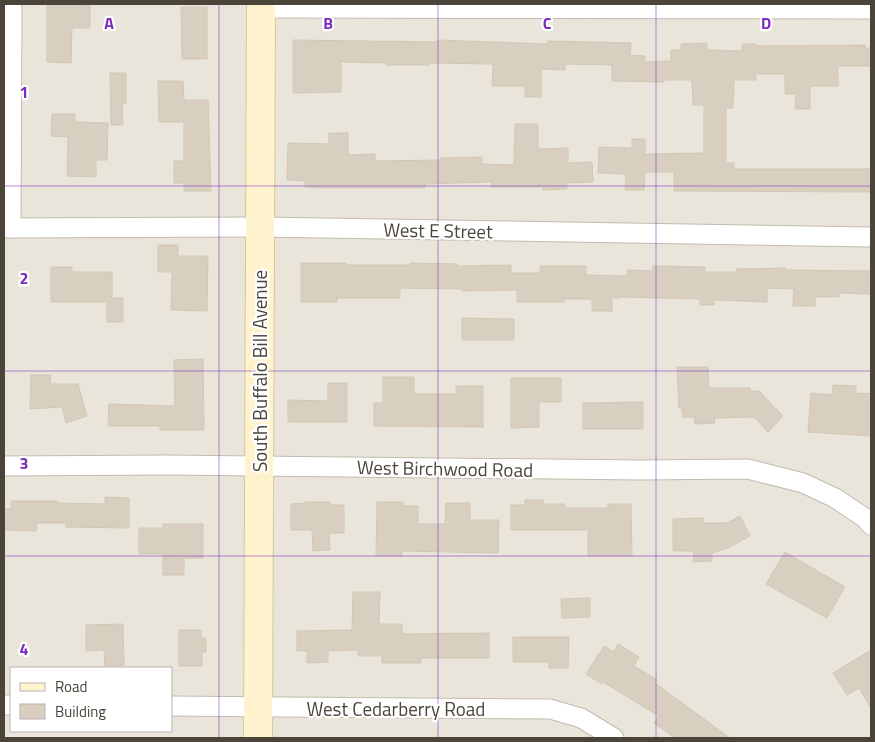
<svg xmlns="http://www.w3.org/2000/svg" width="875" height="742" viewBox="0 0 875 742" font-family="'Titillium Web',sans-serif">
	<rect width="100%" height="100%" fill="#f6f3ec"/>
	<path fill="#eae5da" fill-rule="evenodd" d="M 4,4 L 871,4 L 871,738 L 4,738 ZM 11,668 L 171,668 L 171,731 L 11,731 Z"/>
	<g fill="#d8cfc1" stroke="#d3c7b4">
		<polygon points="47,4 90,5 90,28 72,28 71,63 47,62"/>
		<polygon points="181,7 207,7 207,59 182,59"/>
		<polygon points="293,40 438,42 438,40 548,44 548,41 631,43 630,55 645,56 645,62 671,61 671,50 681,50 681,44 707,43 707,50 742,51 742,44 756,44 756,46 865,45 865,48 871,48 871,66 838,66 838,86 810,86 810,109 795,109 796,94 785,94 785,74 756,74 756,80 734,80 733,108 726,108 726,163 734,163 734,169 871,169 871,192 674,191 674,172 645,172 644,190 625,190 626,174 598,173 599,147 632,148 632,139 645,139 645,154 704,153 704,105 693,105 692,80 664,80 664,82 612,81 612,65 565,64 565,70 541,69 541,97 525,97 525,86 492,86 493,64 429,63 429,65 386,65 386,63 341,62 341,92 293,93"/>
		<polygon points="110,73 126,73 126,104 122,104 123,125 111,125"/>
		<polygon points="158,81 183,81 184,100 208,100 211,191 184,191 184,183 174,183 174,161 184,161 184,122 159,122"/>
		<polygon points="52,114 75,114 75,122 108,123 107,160 96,160 96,177 67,176 68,137 51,136"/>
		<polygon points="515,124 538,124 538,149 568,148 568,163 592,162 593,182 567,183 567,189 543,190 543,187 491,187 491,182 425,184 425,188 326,188 305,187 305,181 287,180 288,143 329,144 329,133 348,133 348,155 375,154 375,161 440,160 440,158 482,157 482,164 514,165"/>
		<polygon points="158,245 178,245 178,256 208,256 207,311 171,310 172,272 158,272"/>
		<polygon points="301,263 346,263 346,265 409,265 410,263 457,264 457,266 511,265 511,273 540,273 540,266 586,266 586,275 627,276 627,270 653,271 653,266 705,267 705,272 737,272 737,269 786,268 786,270 871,271 871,294 839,293 839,297 815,297 815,306 793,306 794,289 767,288 767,302 714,300 714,305 700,305 700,299 621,297 621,298 612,298 612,311 592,311 592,299 564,299 564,302 517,302 517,290 462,291 462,289 400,288 400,298 337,298 337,302 301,302"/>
		<polygon points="51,267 72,267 72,272 112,272 112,298 123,298 123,322 107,322 107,302 51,302"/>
		<polygon points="462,318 514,319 514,340 462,340"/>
		<polygon points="203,359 204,430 160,430 160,426 108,426 109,404 175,406 174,360"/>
		<polygon points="677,367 708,367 709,388 750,388 750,391 759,391 783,416 768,432 754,417 714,418 715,423 695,424 694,417 683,417 682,408 679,408"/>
		<polygon points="31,375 51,375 50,384 78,384 87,416 66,423 62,407 30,409"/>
		<polygon points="383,377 414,377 414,394 456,394 456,386 483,386 483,427 374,426 374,403 383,403"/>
		<polygon points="511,378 561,378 561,402 539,402 539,427 511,428"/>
		<polygon points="328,383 347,383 347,422 288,422 288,400 328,401"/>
		<polygon points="833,385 856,386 856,393 871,394 871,436 808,432 811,393 832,395"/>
		<polygon points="643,402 643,429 583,429 583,403"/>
		<polygon points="105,497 129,498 129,528 66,527 66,523 37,523 36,531 4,530 4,509 11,509 11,501 57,501 57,503 105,504"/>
		<polygon points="525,500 543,500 543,504 565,504 565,508 608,508 608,504 631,504 632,556 588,556 588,530 511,530 511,505 525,505"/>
		<polygon points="305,502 330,502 330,505 344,505 344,533 329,533 330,550 313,551 312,530 291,530 291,504 305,503"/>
		<polygon points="377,502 403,502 403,506 418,506 418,524 445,524 446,503 470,503 470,520 499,520 498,553 402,551 402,556 376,556"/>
		<polygon points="740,516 750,536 728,548 712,553 712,561 693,562 694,551 673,551 673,519 703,518 703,523 727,523"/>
		<polygon points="163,524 203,524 203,558 184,558 184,575 163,575 163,554 139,554 139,528 163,528"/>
		<polygon points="785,552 845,587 827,618 766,584"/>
		<polygon points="353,592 380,592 379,624 402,624 402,634 489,633 489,658 421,658 421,663 382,663 382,656 358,656 358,650 328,651 328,662 307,663 307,651 297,651 297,631 352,630"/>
		<polygon points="590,598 590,617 562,618 561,599"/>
		<polygon points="123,624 124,665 105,666 104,650 86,651 86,625"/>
		<polygon points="179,630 201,630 201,638 206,638 206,652 202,652 202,666 179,666"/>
		<polygon points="513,637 569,637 568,668 549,668 549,662 513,662"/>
		<polygon points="618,644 639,657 634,666 657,680 655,683 730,738 675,738 654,723 659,716 603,682 602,684 586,674 604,646 614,652"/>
		<polygon points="871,650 871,708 859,688 847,695 833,673"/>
	</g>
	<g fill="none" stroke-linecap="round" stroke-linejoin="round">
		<defs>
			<g id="street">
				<polyline points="261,8 871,9"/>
				<polyline points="4,228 260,227 871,237"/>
				<polyline points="11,228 12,4"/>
				<polyline points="4,466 167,465 640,470 748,469 803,483 835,498 865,518 871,525"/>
				<polyline points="4,705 11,705"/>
				<polyline points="171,706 550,709 581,718 614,738"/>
			</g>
			<polyline id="secondary" points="258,738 261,4"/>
		</defs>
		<use href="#street" stroke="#c2bbae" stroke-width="21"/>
		<use href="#secondary" stroke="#d6c79b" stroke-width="30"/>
		<use href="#street" stroke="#fff" stroke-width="19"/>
		<use href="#secondary" stroke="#fff3cd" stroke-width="28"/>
	</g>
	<path fill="none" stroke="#7b2cbf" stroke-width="1" stroke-opacity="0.55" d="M 219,4 L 219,738M 438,4 L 438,738M 656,4 L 656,738M 4,186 L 871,186M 4,371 L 871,371M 4,556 L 871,556"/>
	<g text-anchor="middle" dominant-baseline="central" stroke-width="4.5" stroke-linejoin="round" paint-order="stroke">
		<g font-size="19" fill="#4b4439" stroke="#fff">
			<text transform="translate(438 230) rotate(1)">West E Street</text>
			<text transform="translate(259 371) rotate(-90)">South Buffalo Bill Avenue</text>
			<text transform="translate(445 468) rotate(1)">West Birchwood Road</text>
			<text x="396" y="708">West Cedarberry Road</text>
		</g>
	</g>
	<g font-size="16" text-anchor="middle" font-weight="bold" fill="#7b2cbf" stroke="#fff" stroke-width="4.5" stroke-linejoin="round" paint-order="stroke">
		<text x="109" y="29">A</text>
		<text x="328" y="29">B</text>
		<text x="547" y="29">C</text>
		<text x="766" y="29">D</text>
		<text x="24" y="98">1</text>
		<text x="24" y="284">2</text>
		<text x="24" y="469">3</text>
		<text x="24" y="655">4</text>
	</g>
	<rect width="875" height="742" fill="none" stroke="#4b4439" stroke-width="10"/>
	<rect x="10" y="667" width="162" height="65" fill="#ffffff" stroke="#b7b4b0"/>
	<rect x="20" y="683" width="25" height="8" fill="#fff3cd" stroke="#b7b4b0"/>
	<text x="55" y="692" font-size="15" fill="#4b4439">Road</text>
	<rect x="20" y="704" width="25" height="15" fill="#d8cfc1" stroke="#b7b4b0"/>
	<text x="55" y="717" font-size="15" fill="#4b4439">Building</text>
</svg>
